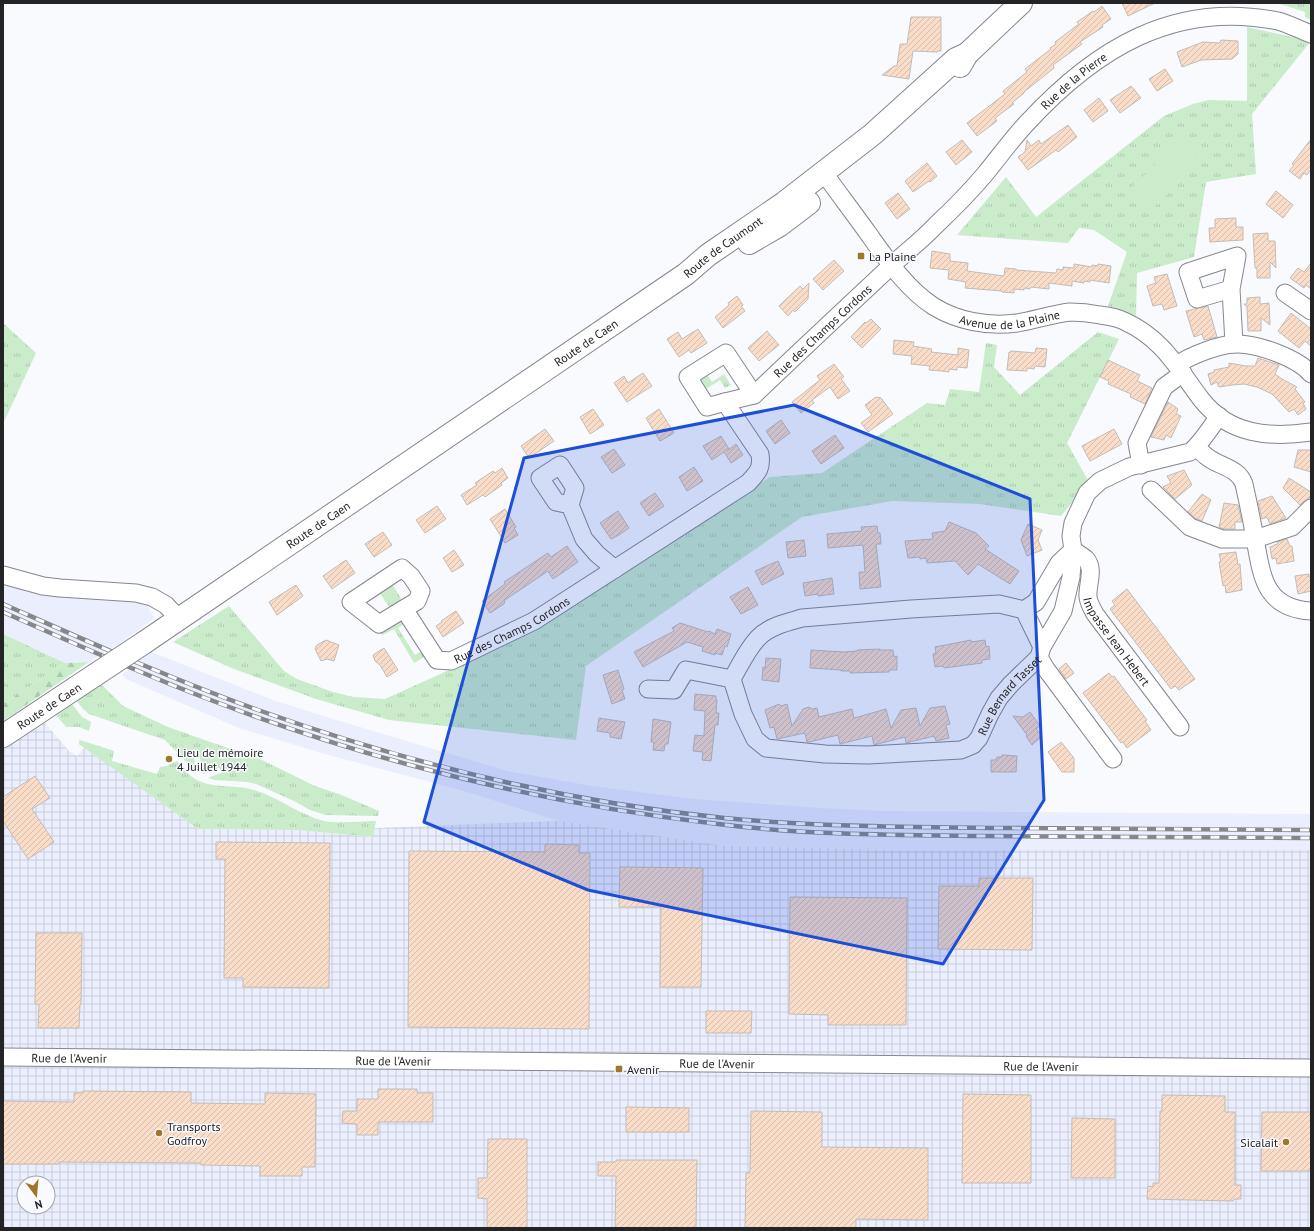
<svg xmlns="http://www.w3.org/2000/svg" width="1314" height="1231" viewBox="0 0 1314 1231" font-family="'PT Sans',sans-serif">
	<defs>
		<pattern id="industrial-grid" width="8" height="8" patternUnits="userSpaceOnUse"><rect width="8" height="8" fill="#ebeefd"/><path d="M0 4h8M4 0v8" fill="none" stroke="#c9ccd9"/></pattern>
		<pattern id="grass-tufts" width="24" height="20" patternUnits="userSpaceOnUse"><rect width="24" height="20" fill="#caeccb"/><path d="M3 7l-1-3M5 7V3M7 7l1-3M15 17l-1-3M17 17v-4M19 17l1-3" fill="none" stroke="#adcaae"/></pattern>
		<pattern id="forest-firs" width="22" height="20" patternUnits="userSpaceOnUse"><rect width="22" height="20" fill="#caeccb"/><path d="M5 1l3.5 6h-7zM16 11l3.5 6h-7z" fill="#adcaae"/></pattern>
		<pattern id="building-hatch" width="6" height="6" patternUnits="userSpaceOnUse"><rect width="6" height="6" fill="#f9ddc9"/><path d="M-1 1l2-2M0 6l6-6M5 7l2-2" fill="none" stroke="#d5bead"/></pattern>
	</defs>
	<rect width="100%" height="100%" fill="#f8fafe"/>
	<g fill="#ebeefd">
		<polygon points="3,583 144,600 154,618 125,640 89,662 65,663 3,634"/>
		<polygon points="149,651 273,700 320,715 507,771 592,786 694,799 820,808 884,811 1311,814 1311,850 899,850 725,846 559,821 464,791 325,754 239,728 126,679 122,675"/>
	</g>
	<path fill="url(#industrial-grid)" fill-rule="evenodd" d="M 45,723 L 69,751 L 77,756 L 85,747 L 198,829 L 298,830 L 372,837 L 374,828 L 559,821 L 725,846 L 899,850 L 1311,850 L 1311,1228 L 3,1228 L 3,749 ZM 24,1183 L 48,1183 L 48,1207 L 24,1207 Z"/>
	<g fill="url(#grass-tufts)">
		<polygon points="1277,3 1311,3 1311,20 1305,17 1305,12"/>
		<polygon points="1247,27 1311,41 1252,114 1256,174 1206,182 1194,257 1137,273 1136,316 1108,306 1127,252 1094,230 1079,228 1068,243 957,235 1006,177 1036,217 1164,116 1193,104 1209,100 1247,101"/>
		<polygon points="3,323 36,353 3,424"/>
		<polygon points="1098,332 1119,339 1067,443 1089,482 1061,516 980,504 892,501 802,517 586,666 576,740 389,720 316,699 234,669 173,642 229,606 284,671 297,679 333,692 353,697 385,699 509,643 770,477 822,473 927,403 945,405 950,389 979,392 986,343 997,345 994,367 1020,395"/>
		<polygon points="706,373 712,382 724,374 731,385 725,388 720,380 706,389 699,378"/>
		<polygon points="392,584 402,600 410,594 410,598 390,608 379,592"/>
		<polygon points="400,618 407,622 398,628 415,655 424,649 426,656 414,663 394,629 383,635 378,632"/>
		<polygon points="3,634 65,663 3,704"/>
		<polygon points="101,684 123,706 168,727 262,760 315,786 339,794 379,811 378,816 326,815 310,810 294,801 256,784 247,782 215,780 208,778 223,772 219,768 203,774 200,758 194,757 196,772 165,740 89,714 83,709 77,701"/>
		<polygon points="72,704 82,717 91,722 89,731 79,727 66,727 56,715"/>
		<path d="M 80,740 L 114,751 L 112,761 L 157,774 L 160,767 L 167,766 L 177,761 C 183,769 190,777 199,781 C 217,789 236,784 254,790 C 278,797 300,815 324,821 C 340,824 359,821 376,821 L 373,837 L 298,830 L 198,829 L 79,744 L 79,741 Z"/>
	</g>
	<polygon fill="url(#forest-firs)" points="89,662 3,721 3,704 65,663"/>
	<polygon fill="#caeccb" points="1181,139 1202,161 1148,213 1127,192"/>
	<g fill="url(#building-hatch)" stroke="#c3bcb7">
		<polygon points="1122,3 1155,3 1128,16"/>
		<polygon points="1102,6 1111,19 1102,25 1103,27 1080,42 1082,44 1053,65 1054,68 1024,92 1024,93 1012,103 1014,104 995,118 997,121 977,136 967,123 1005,94 1003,91 1027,72 1025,69 1051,49 1050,48 1056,44 1055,42 1079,24 1077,22 1093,11 1094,12"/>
		<polygon points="911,17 941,17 941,51 938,51 937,52 913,51 909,79 882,75 894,66 897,66 900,44 907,44"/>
		<polygon points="1221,40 1238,41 1238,54 1232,59 1201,60 1182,67 1177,52 1203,42 1220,43"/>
		<polygon points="1165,69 1173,81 1157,91 1149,79"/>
		<polygon points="1131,86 1141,98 1120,113 1110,100"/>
		<polygon points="1099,98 1108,111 1093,122 1084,110"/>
		<polygon points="1068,125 1077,137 1058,152 1056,150 1028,170 1018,157 1025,152 1027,140 1031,146 1039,140 1041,144"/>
		<polygon points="1311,139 1311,169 1307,175 1304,173 1300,179 1289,171 1294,165 1292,164"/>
		<polygon points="962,140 972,152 956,165 946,152"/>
		<polygon points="927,163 937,176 930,182 929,181 913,192 905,181"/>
		<polygon points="1276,191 1293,205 1283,218 1266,204"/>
		<polygon points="898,193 910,209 897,219 885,203"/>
		<polygon points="1236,218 1236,227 1243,227 1243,240 1210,242 1209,228 1215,228 1215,219"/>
		<polygon points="1268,233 1268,241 1275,241 1276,268 1270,262 1270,278 1257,278 1257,268 1255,268 1253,234"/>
		<polygon points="932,251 950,254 950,261 968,263 967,271 1004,276 1005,268 1016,269 1016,270 1056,273 1057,269 1063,270 1063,267 1074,268 1074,264 1092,267 1092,265 1098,266 1098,264 1111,266 1109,283 1090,280 1090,282 1084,281 1084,283 1072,281 1072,286 1049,283 1049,289 1031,287 1030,289 1024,288 1024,290 1014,289 1014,293 1002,292 1002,291 965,288 966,282 948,279 949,270 930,268"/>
		<polygon points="834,260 844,271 823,290 813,279"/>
		<polygon points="1311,263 1311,289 1306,285 1304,288 1290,278 1298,268 1304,272"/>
		<polygon points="1167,274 1177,306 1164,310 1162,304 1153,306 1147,286 1156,283 1154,277"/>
		<polygon points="809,283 808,299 795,312 793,310 788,316 779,306 800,286 803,289"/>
		<polygon points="737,296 743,305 741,306 745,311 723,328 715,317 729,305 728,303"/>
		<polygon points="1260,297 1260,304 1269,303 1270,325 1261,318 1261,331 1248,331 1247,307 1244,304 1247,304 1247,298"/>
		<polygon points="1208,306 1217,337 1204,340 1202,334 1194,337 1186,311"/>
		<polygon points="1291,313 1311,329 1311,346 1305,341 1299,348 1278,331"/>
		<polygon points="871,319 881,329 862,348 851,337 865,322 866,323"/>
		<polygon points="698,329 707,343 691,353 689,350 679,357 667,339 678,332 682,339"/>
		<polygon points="767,331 779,345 759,361 748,348"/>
		<polygon points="894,340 914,342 913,346 932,349 931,352 958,355 958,348 969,350 967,368 957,367 957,370 949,369 949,372 942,371 929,370 930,366 911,364 912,356 893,354"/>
		<polygon points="1036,348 1047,349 1045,367 1035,366 1034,369 1027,368 1027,371 1007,370 1009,352 1011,352 1011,351 1035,353"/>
		<polygon points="1258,358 1279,365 1275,374 1282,379 1297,387 1295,389 1305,402 1303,403 1306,409 1298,415 1294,409 1289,412 1272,394 1257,387 1244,384 1232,385 1219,387 1217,382 1211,385 1208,374 1214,372 1214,370 1229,367 1229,363 1246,366 1255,366"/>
		<polygon points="1108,360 1140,375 1137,381 1152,388 1145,404 1130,397 1131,394 1108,384 1109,381 1100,377"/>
		<polygon points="834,364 844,377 841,379 850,391 838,399 830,387 812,400 814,403 801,413 792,402 820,380 817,376"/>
		<polygon points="643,373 652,386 627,402 614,383 624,376 628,383"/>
		<polygon points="876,397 881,398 893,414 868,432 861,423 872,415 865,405"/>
		<polygon points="1168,402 1178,409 1176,414 1181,416 1171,438 1166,435 1164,440 1151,437"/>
		<polygon points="593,409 604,425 590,434 580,417"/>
		<polygon points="659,409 674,433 660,441 646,418"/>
		<polygon points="781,420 790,433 775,444 766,431"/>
		<polygon points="545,429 554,441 529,458 521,446"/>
		<polygon points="1114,429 1122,444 1090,461 1082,446"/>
		<polygon points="835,435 844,448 821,464 812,451"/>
		<polygon points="721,436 729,449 727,451 736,444 743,455 731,463 724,452 712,460 703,446"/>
		<polygon points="614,449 625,465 612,473 601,457"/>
		<polygon points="1298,450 1311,450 1311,472 1294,467"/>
		<polygon points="694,467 703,481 687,491 679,477"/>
		<polygon points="502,468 508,478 501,483 502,485 485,497 483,495 467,505 461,495 477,485 475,483 493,471 495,473"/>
		<polygon points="1184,470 1192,485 1175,499 1163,487 1171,483 1167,476"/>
		<polygon points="1289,478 1311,492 1311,497 1304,501 1300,505 1283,488"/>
		<polygon points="655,493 664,506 649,516 640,503"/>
		<polygon points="1202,494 1211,500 1202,521 1195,518 1188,512"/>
		<polygon points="1272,496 1286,518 1270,524 1267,517 1262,519 1258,501"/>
		<polygon points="1224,503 1238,505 1242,522 1235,522 1235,529 1224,529 1219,527"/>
		<polygon points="437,506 446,519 425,533 416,520"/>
		<polygon points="505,509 516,527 514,528 518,535 505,543 490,519"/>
		<polygon points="618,511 629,528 619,535 611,539 600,523"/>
		<polygon points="949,522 976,533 989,546 985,549 1019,571 1010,584 978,564 968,575 955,561 927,563 926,558 920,559 920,557 908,558 905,541 933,539 932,533 945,531"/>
		<polygon points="1028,524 1042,530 1038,540 1042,550 1027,556 1021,540"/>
		<polygon points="877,526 878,533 880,533 881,544 876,544 881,587 860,589 859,572 865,572 863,545 828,548 827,534 862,531 861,527"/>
		<polygon points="383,532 392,545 374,557 365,544"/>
		<polygon points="1287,539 1290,546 1292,546 1294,561 1277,564 1276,558 1272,559 1270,547 1274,546 1274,545 1278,544 1277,542"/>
		<polygon points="804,540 806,556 788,558 786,542"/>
		<polygon points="567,546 578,562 553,579 548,571 505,600 504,604 490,613 482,601 505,584 504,582 548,553 551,557"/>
		<polygon points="454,550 464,565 452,572 443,558"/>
		<polygon points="1236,552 1238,565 1240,564 1242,590 1226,593 1225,585 1223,586 1219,562 1221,562 1219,554"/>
		<polygon points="346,560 355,573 332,589 323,576"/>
		<polygon points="778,561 784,574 762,585 755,571"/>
		<polygon points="1309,574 1309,577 1311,576 1311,591 1298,594 1295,576"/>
		<polygon points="832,578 834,594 818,596 818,594 805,596 803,583"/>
		<polygon points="296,585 303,596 277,615 269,602"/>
		<polygon points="748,587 758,605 741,614 730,597"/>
		<polygon points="1127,589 1195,679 1179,690 1175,686 1171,689 1110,609 1115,605 1112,601"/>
		<polygon points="456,611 464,623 443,637 436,626 442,622 441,621"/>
		<polygon points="680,623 708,632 709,631 715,634 717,629 731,634 727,647 725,646 722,655 715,653 715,655 702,651 703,647 687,642 643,667 634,652 674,631 672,628"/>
		<polygon points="326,640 339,645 334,661 327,659 321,661 315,649 317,645"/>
		<polygon points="971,640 971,642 985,640 986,647 989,646 990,659 982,660 982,663 944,668 943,666 935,667 933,654 936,653 935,647"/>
		<polygon points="384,648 398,670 387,677 380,665 375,661 373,655"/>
		<polygon points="880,649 880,650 893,650 894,657 897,656 897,670 889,670 889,672 850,673 850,671 841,671 841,670 810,668 811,650 844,652 857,651 857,650"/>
		<polygon points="766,658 781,659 779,682 762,680 763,667 765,668"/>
		<polygon points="1066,663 1074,673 1066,679 1059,669"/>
		<polygon points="618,670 624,689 622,690 625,699 612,704 603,675"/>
		<polygon points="1109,673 1112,677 1114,676 1131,699 1147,720 1145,721 1151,730 1127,748 1123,742 1121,743 1083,693"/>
		<polygon points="695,694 716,696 716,700 717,700 716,713 719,713 718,725 715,725 711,761 702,760 703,752 693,751 695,735 704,736 705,711 694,710"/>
		<polygon points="779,704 781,706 787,704 792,726 803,709 809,707 812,709 817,708 819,717 852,709 854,718 886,709 891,728 901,710 916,708 920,726 930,708 945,706 950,724 946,725 949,738 936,741 934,736 906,743 905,737 874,745 872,736 840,744 838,735 809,742 807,742 805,733 777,739 774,727 770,728 765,710"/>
		<polygon points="1030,712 1040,726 1036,729 1042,736 1032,745 1026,736 1027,735 1013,716 1023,717"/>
		<polygon points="599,718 625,722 621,739 610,737 610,733 597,731"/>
		<polygon points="653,719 671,722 668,744 665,744 664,751 653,750 654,742 651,742"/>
		<polygon points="1061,742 1074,758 1074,772 1062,772 1048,752"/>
		<polygon points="1002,755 1017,756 1016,772 991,772 991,760 996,760 997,757 1002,757"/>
		<polygon points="35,776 50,798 32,809 54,842 28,859 3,821 3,797"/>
		<polygon points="216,842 330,843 329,988 243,987 243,978 224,978 225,859 216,859"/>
		<polygon points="545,844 579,845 579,853 590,853 589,1029 408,1027 409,851 545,852"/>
		<polygon points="620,867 703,868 701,987 660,987 661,907 619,907"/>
		<polygon points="979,878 1033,878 1032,950 938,949 939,886 979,886"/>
		<polygon points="790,897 907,898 906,1025 828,1025 828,1015 789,1014"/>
		<polygon points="36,933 82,933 81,1004 80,1004 79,1028 38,1028 39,1004 35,1004"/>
		<polygon points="706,1011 752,1011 751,1033 706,1033"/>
		<polygon points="378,1089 417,1089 417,1093 433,1093 433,1122 378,1122 378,1135 357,1135 357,1124 342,1123 343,1111 357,1111 357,1099 378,1099"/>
		<polygon points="83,1091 191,1092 191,1103 265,1104 265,1093 316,1094 315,1167 302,1167 302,1176 260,1176 260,1166 201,1165 201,1163 59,1162 59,1164 3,1164 3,1101 74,1102 74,1093 83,1093"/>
		<polygon points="963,1094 1031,1095 1031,1183 962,1183"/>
		<polygon points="1162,1095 1225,1096 1225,1112 1235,1112 1235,1185 1241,1185 1241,1199 1234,1199 1233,1201 1147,1199 1148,1186 1153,1187 1153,1183 1159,1183 1160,1111 1162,1111"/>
		<polygon points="626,1107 689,1108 689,1132 626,1132"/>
		<polygon points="751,1111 822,1112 822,1147 928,1148 928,1220 856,1219 856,1228 745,1228 746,1173 750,1173"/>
		<polygon points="1262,1112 1311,1112 1311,1171 1261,1171"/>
		<polygon points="1072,1118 1115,1119 1115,1178 1071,1178"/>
		<polygon points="488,1139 527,1139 527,1228 487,1228 487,1199 478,1198 478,1178 487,1178"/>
		<polygon points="616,1160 697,1160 696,1228 615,1228 616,1176 598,1176 598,1162 616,1162"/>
	</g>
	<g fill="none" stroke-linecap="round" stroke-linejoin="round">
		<defs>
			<g id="minor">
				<path id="s1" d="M 824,173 C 839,194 855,215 870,236 C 887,260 907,289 933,306 C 957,321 988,327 1017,323 C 1035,320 1052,314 1070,312 C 1081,312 1090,313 1100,315 C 1108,316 1116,317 1124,321 C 1162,338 1177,367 1201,399 C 1229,435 1269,438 1311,432"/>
				<polyline points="1231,289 1197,299 1188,272 1237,256 1231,289 1234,344"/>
				<polyline points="1285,293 1311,311"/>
				<path d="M 1177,365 C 1189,356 1220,344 1235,344 C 1256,343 1298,358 1311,374"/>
				<polyline points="725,402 707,407 688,377 726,353 754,395"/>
				<path d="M 1197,447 C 1200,450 1203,454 1206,456 C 1219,467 1238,467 1244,484 C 1248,502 1252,520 1255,539 C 1262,576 1264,608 1311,611"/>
				<polyline points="1141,465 1137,443 1164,387 1183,373"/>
				<polyline points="1151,490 1190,527 1222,539 1255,539 1292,527 1311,508"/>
				<polyline points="570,505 575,488 560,465 540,478 556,502 570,505 584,539 597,554 615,569"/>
				<path id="s2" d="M 1073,550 C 1077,553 1083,556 1086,559 C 1095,569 1087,585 1088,597 C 1089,604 1092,608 1095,614 L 1180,727"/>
				<polygon points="402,568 411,576 421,591 417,601 379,624 351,602"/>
				<polyline points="3,575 43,586 60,588 136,593 152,597 166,605 179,619"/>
				<path id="s3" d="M 404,609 L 437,660 L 451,661 L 534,621 L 748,483 C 758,472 762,469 760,454 L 725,402 L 754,395 C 799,352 845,309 891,266 C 906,252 922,240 936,225 C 953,209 970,192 985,174 C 999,157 1011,140 1026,124 C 1094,50 1173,0 1278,21 C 1289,24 1300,30 1311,34"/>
				<polyline points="1024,610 1036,602 1059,563 1073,550"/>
				<path id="s4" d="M 1042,647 L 1024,610 L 999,604 L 911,609 L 802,618 C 788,622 770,626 759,637 C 748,648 740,665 732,679 L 743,714 L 755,739 L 766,748 L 825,754 L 868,755 L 961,750 L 973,745 L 979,738 L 990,714 L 999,698 L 1011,684 L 1039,657 L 1042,647 L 1063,611 L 1071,577 L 1073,550 L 1071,536 L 1073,523 L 1087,493 L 1100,481 L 1129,467 L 1190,452 C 1200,445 1211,427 1219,416"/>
				<polyline points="1039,657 1046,669 1113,759"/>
				<polyline points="648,689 674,690 686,670 732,679"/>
				<path id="s5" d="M 3,1057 L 1311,1068"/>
			</g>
			<g id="major">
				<polyline points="960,66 967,54 1021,3"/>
				<polyline points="749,243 780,225 809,203"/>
				<path id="s6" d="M 145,642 L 686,274 L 708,255 L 784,203 L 873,134 L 956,59 L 967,54"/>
				<path id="s7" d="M 3,736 L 95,675"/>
			</g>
		</defs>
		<use href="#minor" stroke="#85878e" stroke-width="19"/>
		<use href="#major" stroke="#85878e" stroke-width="24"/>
		<use href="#minor" stroke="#fff" stroke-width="17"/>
		<use href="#major" stroke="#fff" stroke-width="22"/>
		<defs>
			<g id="rail">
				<path d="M 3,604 C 87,641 171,679 258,710 C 407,763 567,802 724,818 C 816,827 908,827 1001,828 C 1104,829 1208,829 1311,830"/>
				<path d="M 3,612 C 71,642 139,673 208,699 C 372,762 544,804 718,824 C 805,835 893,835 980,836 C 1091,837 1201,837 1311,838"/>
			</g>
		</defs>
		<use href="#rail" stroke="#86878a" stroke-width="4.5"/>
		<use href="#rail" stroke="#f8fafe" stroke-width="3" stroke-dasharray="9" stroke-linecap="butt"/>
		<defs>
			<polyline id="major-bridge" points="95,675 145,642"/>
		</defs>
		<use href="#major-bridge" stroke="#85878e" stroke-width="24" stroke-linecap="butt"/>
		<use href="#major-bridge" stroke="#fff" stroke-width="22"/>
	</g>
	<path fill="#1d4ed8" fill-opacity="0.2" stroke="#1d4ed8" stroke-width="3" stroke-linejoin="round" d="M 794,405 L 1030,499 L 1044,800 L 943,964 L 588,890 L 424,822 L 524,458 Z"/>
	<g fill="#9f7725" stroke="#f8fafe" stroke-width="1.5">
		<rect x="857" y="252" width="8" height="8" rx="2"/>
		<circle cx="169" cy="759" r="4"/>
		<rect x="615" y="1065" width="8" height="8" rx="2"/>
		<circle cx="159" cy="1133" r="4"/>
		<circle cx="1286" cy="1142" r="4"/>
	</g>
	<g text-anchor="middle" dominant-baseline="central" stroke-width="3" stroke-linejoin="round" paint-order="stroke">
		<g font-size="12" fill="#242427" stroke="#f8fafe">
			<text stroke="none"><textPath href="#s3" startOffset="996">Rue de la Pierre</textPath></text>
			<text stroke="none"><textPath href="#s6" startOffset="700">Route de Caumont</textPath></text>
			<text stroke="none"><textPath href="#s1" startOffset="253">Avenue de la Plaine</textPath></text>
			<text stroke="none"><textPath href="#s3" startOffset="641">Rue des Champs Cordons</textPath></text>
			<text stroke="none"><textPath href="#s6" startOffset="533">Route de Caen</textPath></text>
			<text stroke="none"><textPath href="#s6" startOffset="209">Route de Caen</textPath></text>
			<text stroke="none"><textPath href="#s3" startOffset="143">Rue des Champs Cordons</textPath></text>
			<text stroke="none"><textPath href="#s2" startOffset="108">Impasse Jean Hebert</textPath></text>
			<text stroke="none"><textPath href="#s4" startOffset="711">Rue Bernard Tasset</textPath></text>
			<text stroke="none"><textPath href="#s7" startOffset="55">Route de Caen</textPath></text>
			<text stroke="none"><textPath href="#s5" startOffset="66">Rue de l'Avenir</textPath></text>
			<text stroke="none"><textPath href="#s5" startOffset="390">Rue de l'Avenir</textPath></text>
			<text stroke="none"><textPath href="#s5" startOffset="714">Rue de l'Avenir</textPath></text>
			<text stroke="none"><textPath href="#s5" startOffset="1038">Rue de l'Avenir</textPath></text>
		</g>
		<g font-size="12" fill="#242427" stroke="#f8fafe" text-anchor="start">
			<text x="869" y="256">La Plaine</text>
			<text x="177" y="752">Lieu de mémoire<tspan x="177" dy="14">4 Juillet 1944</tspan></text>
			<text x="627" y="1069">Avenir</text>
			<text x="167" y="1126">Transports<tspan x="167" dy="14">Godfroy</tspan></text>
			<text x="1278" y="1142" text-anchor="end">Sicalait</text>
		</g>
	</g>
	<rect width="1314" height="1231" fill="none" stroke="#242427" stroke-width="8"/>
	<g transform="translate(36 1195) rotate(164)"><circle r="19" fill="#f8fafe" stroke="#a3a4a8"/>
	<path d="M0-3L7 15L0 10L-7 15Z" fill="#9f7725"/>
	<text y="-6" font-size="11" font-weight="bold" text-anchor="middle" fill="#242427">N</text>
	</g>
</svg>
